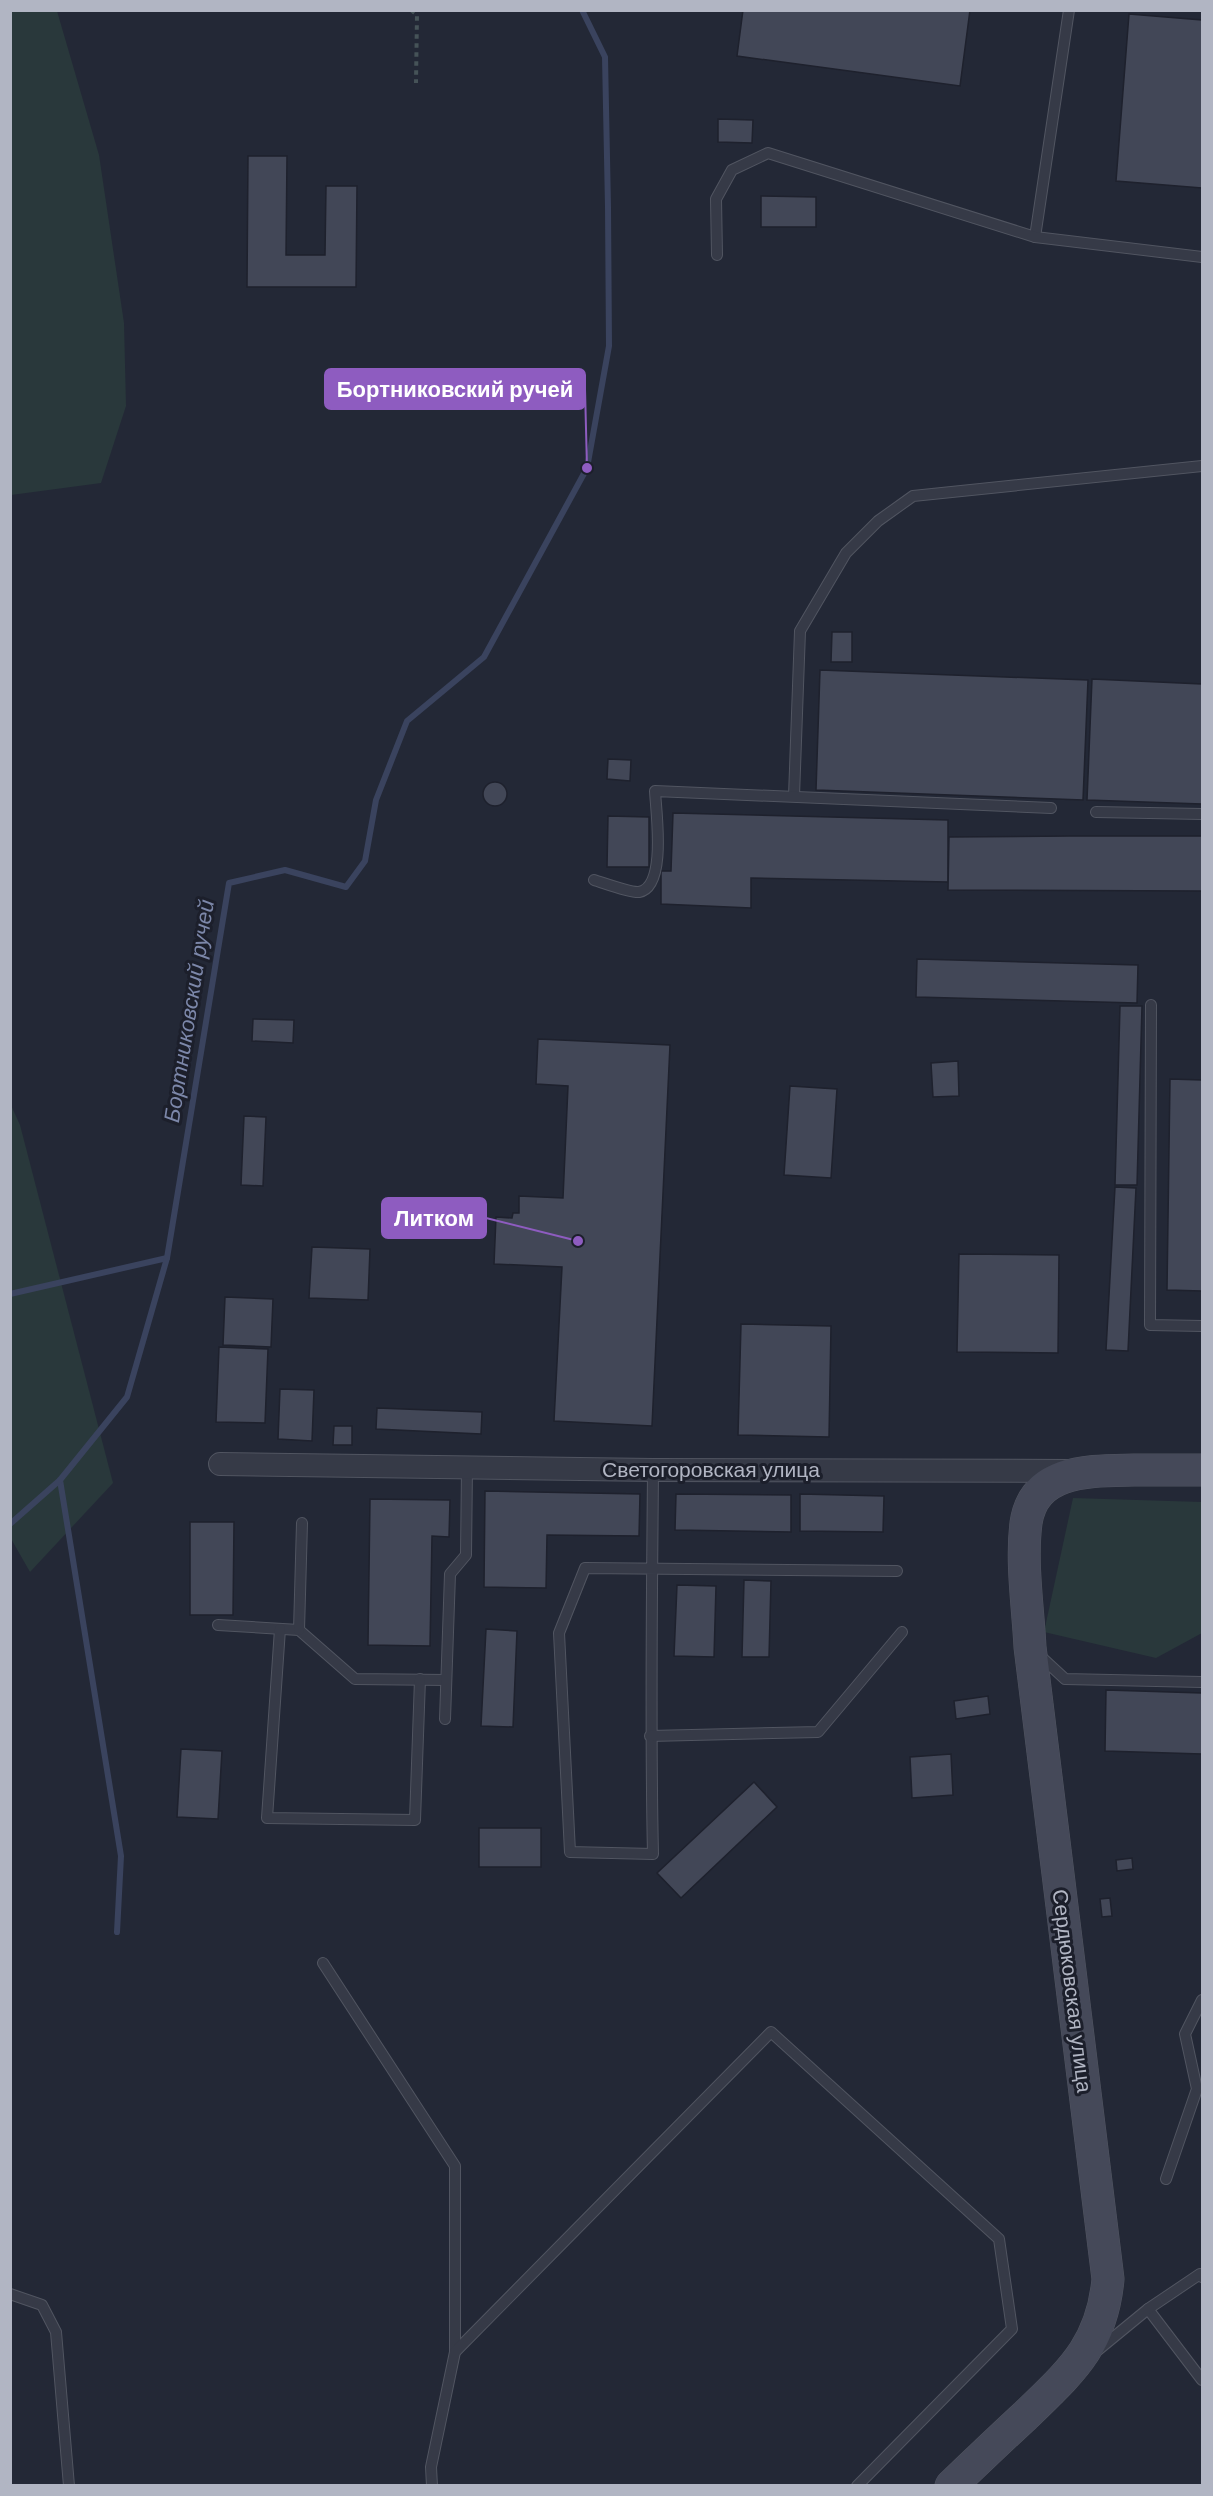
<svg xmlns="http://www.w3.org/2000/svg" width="1213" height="2496" viewBox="0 0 1213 2496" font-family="'DM Sans',sans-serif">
	<rect width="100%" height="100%" fill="#232836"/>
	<g fill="#29383b">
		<polygon points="10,11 57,11 99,155 124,323 126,406 101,483 11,495"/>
		<polygon points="10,1103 20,1125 113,1483 30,1572 10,1537"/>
		<polygon points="1073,1498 1202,1502 1202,1633 1156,1658 1044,1632"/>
	</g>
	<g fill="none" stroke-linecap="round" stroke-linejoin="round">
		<g stroke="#3a435e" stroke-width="6">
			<polyline points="10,1294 167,1258"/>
			<polyline points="60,1480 121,1856 117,1932"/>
			<polyline points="10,1524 60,1480 127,1397 167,1258 229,883 285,870 346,887 365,861 376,800 407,721 484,657 587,468 609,346 608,207 605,57 582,10"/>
		</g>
	</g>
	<g fill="#424757" stroke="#1e212d" stroke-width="1.5">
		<polygon points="743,10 970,10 960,86 737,56"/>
		<polygon points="1129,14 1202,20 1202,188 1116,181"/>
		<polygon points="718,119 753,120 752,143 718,142"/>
		<polygon points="248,156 287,156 286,255 325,255 326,186 357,186 356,287 247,287"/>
		<polygon points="761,196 816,197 816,227 761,227"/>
		<polygon points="832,632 852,632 852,662 831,662"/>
		<polygon points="820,670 1088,680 1083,800 816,790"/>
		<polygon points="1092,679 1202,684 1202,804 1087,800"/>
		<polygon points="608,759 631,760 630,781 607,779"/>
		<circle cx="495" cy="794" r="12"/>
		<polygon points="673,813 948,820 948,882 751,878 751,908 661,904 661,871 671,871"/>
		<polygon points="608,816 649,817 649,867 607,867"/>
		<polygon points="1070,836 1202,836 1202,891 948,890 949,837"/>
		<polygon points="917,959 1138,965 1137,1003 916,997"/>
		<polygon points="1120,1006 1142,1006 1137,1185 1115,1185"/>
		<polygon points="253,1019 294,1020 293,1043 252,1041"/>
		<polygon points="538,1039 670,1045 652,1426 554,1421 562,1267 494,1264 496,1217 512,1218 513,1213 519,1213 519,1196 563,1198 568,1086 536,1084"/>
		<polygon points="958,1061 959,1096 933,1097 931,1063"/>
		<polygon points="1170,1079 1202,1080 1202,1291 1167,1290"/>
		<polygon points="790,1086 837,1089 831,1178 784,1175"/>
		<polygon points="244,1116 266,1117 263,1186 241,1185"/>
		<polygon points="1115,1187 1136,1188 1128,1351 1106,1350"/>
		<polygon points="312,1247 370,1249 368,1300 309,1298"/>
		<polygon points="959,1254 1059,1255 1058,1353 957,1352"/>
		<polygon points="225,1297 273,1299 271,1347 223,1345"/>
		<polygon points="741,1324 831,1326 829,1437 738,1435"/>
		<polygon points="219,1347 268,1349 265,1423 216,1422"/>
		<polygon points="280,1389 314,1390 312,1441 278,1439"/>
		<polygon points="377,1408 482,1412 481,1434 376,1429"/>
		<polygon points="334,1426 352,1426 352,1445 333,1445"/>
		<polygon points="485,1491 640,1494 639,1536 547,1535 546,1588 484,1587"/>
		<polygon points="676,1494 791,1495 791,1532 675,1530"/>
		<polygon points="800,1494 884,1496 883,1532 800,1531"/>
		<polygon points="370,1499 450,1500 449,1537 432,1536 430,1646 368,1645"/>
		<polygon points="190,1522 234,1522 233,1615 190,1615"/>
		<polygon points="744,1580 771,1581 769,1657 742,1657"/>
		<polygon points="677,1585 716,1586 714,1657 674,1656"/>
		<polygon points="486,1629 517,1631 513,1727 481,1726"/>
		<polygon points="1106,1690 1202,1693 1202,1754 1105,1751"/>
		<polygon points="988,1696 990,1714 956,1719 954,1701"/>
		<polygon points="181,1749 222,1751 218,1819 177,1817"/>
		<polygon points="951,1754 953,1795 912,1798 910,1757"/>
		<polygon points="754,1782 777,1807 681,1898 657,1873"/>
		<rect x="479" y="1828" width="62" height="39"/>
		<polygon points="1132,1858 1133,1869 1117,1871 1116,1860"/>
		<polygon points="1110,1898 1112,1916 1102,1917 1100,1899"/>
	</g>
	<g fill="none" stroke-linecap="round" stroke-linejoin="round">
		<defs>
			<g id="lane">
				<polyline points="1035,237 1069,10"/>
				<polyline points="717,255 716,199 732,170 768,153 1035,237 1202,257"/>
				<polyline points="794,796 800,631 846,553 878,521 913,496 1202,466"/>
				<polyline points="1096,812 1202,814"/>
				<path d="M 594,880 C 604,883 630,893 639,892 C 667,887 656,812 655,791 L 1051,808"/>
				<polyline points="1151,1005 1150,1325 1202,1326"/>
				<path d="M 653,1470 C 652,1598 650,1726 653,1854 L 570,1852 L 559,1633 L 585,1568 L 897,1571"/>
				<polyline points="218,1625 299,1630 355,1679 446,1680"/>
				<polyline points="280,1629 267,1818 415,1820 420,1679"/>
				<polyline points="299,1630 302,1523"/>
				<polyline points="1039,1655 1065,1679 1202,1682"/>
				<polyline points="445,1719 450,1574 466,1555 467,1467"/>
				<polyline points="650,1736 818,1732 902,1632"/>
				<polyline points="323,1963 455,2166 455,2352"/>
				<polyline points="1166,2179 1197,2089 1185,2034 1202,2000"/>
				<polyline points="10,2294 42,2305 56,2332 69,2486"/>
				<polyline points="1148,2309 1202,2380"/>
				<polyline points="1098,2350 1148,2309 1200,2274 1202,2277"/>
				<polyline points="432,2486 431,2467 455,2352 771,2032 999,2239 1012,2329 857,2486"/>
			</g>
			<polyline id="street" points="220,1464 653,1470 1073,1471"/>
			<path id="secondary" d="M 951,2486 C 976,2462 1000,2439 1025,2416 C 1070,2372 1102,2346 1108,2279 L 1030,1647 C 1028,1607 1021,1563 1026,1523 C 1034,1468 1092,1471 1134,1470 C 1157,1470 1180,1470 1202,1470"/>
		</defs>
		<use href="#lane" stroke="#515561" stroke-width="12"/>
		<use href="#street" stroke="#515561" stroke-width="24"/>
		<use href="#secondary" stroke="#515561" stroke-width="33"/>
		<polyline stroke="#465358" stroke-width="4" stroke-dasharray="4.5 4.5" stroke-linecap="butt" points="411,10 417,15 416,83"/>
		<use href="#lane" stroke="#363a47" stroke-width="10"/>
		<use href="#street" stroke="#363a47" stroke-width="22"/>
		<use href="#secondary" stroke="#454959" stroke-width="32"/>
	</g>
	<g text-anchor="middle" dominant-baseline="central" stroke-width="6" stroke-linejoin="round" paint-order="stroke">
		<g font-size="21" fill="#b1b5c3" stroke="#1c1f2b">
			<text x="711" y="1470">Светогоровская улица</text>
			<text transform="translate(1072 1991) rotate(83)">Сердюковская улица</text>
		</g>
		<g font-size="22" font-style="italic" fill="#7c87a9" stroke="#1c1f2b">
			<text transform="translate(189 1011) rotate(-81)">Бортниковский ручей</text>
		</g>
	</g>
	<path fill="none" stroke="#8e5cc0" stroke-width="2" d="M587 468L585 389M578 1241L486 1218"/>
	<g fill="#8e5cc0" stroke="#1c1f2b" stroke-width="2">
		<circle cx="587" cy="468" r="6"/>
		<circle cx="578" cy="1241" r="6"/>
	</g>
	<g fill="#8e5cc0" stroke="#8e5cc0" stroke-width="2">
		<rect x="325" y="369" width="260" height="40" rx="6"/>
		<rect x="382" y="1198" width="104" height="40" rx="6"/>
	</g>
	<g font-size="22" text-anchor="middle" font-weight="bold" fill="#fff">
		<text x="455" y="397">Бортниковский ручей</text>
		<text x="434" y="1226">Литком</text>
	</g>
	<rect width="1213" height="2496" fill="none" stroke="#b1b5c3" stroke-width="24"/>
</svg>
